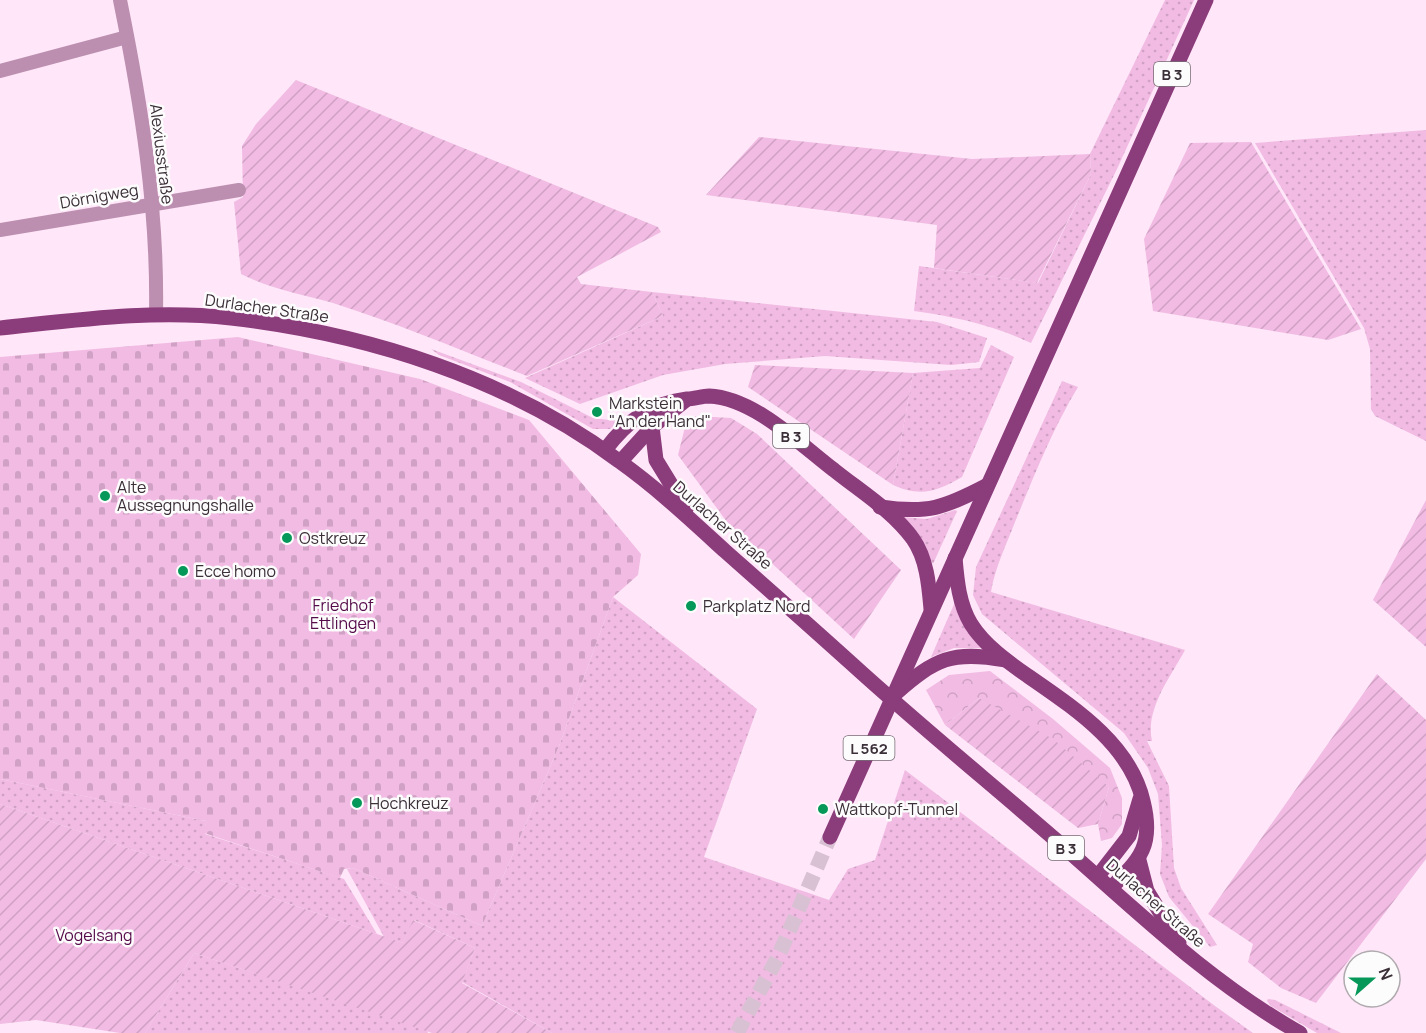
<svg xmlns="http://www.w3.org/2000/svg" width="1426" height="1033" viewBox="0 0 1426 1033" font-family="Manrope,sans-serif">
	<defs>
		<pattern id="grass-dots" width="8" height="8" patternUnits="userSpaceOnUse" patternTransform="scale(1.5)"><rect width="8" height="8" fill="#f1bbe3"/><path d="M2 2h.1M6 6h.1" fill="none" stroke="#d0a1c4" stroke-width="1.8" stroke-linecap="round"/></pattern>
		<pattern id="forest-crowns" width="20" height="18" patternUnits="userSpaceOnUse" patternTransform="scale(1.5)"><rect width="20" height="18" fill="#f1bbe3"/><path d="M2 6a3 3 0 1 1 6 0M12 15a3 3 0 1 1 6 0" fill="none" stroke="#d0a1c4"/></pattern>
		<pattern id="cemetery-stones" width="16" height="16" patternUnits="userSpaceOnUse" patternTransform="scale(1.5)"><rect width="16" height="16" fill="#f1bbe3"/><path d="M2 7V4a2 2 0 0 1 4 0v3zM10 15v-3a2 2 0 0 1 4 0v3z" fill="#d0a1c4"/></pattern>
		<pattern id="garden-furrows" width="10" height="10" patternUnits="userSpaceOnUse" patternTransform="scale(1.5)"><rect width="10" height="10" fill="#f1bbe3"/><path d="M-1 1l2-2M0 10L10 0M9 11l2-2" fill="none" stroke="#d0a1c4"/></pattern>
	</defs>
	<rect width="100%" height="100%" fill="#ffe6f8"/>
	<g fill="url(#grass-dots)">
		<path d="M 1165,0 L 1194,0 L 1117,169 L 1031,343 C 993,325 956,317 914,311 L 919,266 L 1038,283 L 1091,174 L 1090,154 Z"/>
		<polygon points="1426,130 1426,441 1375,416 1371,409 1370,349 1364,328 1255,143"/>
		<polygon points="652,292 937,322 987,338 979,362 951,365 825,356 725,364 663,375 580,404 525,378 663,316"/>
		<path d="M 991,345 L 1014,357 L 962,477 C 936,492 920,497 893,485 L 913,373 L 980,368 Z"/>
		<polygon points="431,349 521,382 593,418 609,420 625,416 610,429 593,429 510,382 439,355"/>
		<path d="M 1062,381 L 1078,387 C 1052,430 1034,476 1015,522 C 1006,546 995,567 991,592 L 1185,650 C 1170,678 1145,709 1152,741 L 1147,741 L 1169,786 L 1174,868 L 1181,888 L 1217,945 L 1210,947 L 1169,897 L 1160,874 L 1162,845 L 1158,794 L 1148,768 L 1124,733 L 982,614 L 973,595 L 976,567 Z"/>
		<polygon points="955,510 957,511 933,564 902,517 927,519"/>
		<polygon points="613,597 757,709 704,857 829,900 848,869 875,860 905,770 1215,1006 1253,1033 552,1033 462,982 475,948 414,920 403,943 384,937 347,869 353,868 482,926 559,746"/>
		<polygon points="955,602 982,648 954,648 931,657"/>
		<polygon points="0,779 206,821 205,834 344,879 377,934 0,804"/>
		<polygon points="194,953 427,1030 428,1033 145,1033"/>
		<polygon points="1268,999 1275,1000 1341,1033 1317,1033 1271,1006 1267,1001"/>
	</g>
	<polygon fill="url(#forest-crowns)" points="990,671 1053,719 1110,768 1122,798 1122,824 1112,838 1101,841 1098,824 1109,787 979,698 945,725 926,690 949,675"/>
	<polygon fill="url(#cemetery-stones)" points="238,337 420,379 529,420 641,554 638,575 613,597 559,746 482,926 353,868 344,869 340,878 204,833 206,821 0,779 0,357"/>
	<g fill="url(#garden-furrows)">
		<path d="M 296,80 L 658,227 L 661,232 L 577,277 L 581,284 L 652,292 L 663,316 L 527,376 C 463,351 399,324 333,303 C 302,294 271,289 241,274 L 234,202 L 243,197 L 242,146 L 256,124 Z"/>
		<polygon points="759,137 972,159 1090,154 1091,174 1037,283 934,268 937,225 706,195"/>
		<polygon points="1251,142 1361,329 1328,340 1153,311 1144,239 1190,143"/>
		<polygon points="755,365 913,373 893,485 748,387"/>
		<polygon points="695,416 731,418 757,434 901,570 854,639 727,522 678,455 685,427 697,423"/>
		<polygon points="1426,500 1426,647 1373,600"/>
		<polygon points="1377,674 1426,720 1426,859 1316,1003 1281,988 1248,962 1253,944 1208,914"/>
		<polygon points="979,698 1053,739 1109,787 1098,824 1078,828 945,725"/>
		<polygon points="0,804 403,943 413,920 475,948 462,983 552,1033 432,1033 194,953 145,1033 120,1033 36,1020 0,1024"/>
	</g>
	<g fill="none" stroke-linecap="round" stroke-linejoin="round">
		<polyline stroke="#d8c1d2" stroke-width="15" stroke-dasharray="15 8" stroke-linecap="butt" points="737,1033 778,957 830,837"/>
		<g stroke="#bc8fb0" stroke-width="14">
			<path d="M 120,0 C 141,103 158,208 156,314"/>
			<polyline points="0,71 127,37"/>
			<polyline points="0,230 239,190"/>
		</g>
		<g stroke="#8b3c7b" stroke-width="15">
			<path d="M 0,328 C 77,320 154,309 231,318 C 368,334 508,378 619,461 C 657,488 691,520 725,551 C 768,589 810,626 852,664 C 919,725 989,782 1057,841 C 1135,909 1209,982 1300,1033"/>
			<polyline points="652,427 656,460 686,509"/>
			<path d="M 605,450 C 627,421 649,404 687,399 C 694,399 702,396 709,396 C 754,398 800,444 834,470 C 860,491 893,511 913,539 C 927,559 929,586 931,609"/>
			<polyline points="621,461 652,427 686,400"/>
			<path d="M 880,507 C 928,514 944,508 986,486"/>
			<path d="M 955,558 C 957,581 959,604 971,624 C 985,646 1008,662 1028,676 C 1074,708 1130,744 1143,801 C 1154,845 1141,858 1111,888"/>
			<path d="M 896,693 C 935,659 952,650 1005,660"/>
			<polyline points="830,837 1206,0"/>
			<polyline points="1139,860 1147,891 1179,943"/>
			<polyline points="1098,876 1129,836 1140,799"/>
		</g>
	</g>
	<g fill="#069859" stroke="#fcfcfc" stroke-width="2">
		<circle cx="597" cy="412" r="6"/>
		<circle cx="105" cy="496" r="6"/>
		<circle cx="287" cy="538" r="6"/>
		<circle cx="183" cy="571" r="6"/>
		<circle cx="691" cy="606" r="6"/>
		<circle cx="357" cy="803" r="6"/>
		<circle cx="823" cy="809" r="6"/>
	</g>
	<g text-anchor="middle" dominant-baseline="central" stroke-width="5" stroke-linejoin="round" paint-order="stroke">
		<g fill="#fcfcfc" stroke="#756c73" stroke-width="1.5">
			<rect x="1154" y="62" width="36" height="24" rx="4.5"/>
			<rect x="773" y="424" width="36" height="24" rx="4.5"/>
			<rect x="843.5" y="736" width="51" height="24" rx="4.5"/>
			<rect x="1048" y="836" width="36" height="24" rx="4.5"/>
		</g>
		<g font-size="15" font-weight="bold" fill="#3b2f38">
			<text x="1172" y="74">B 3</text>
			<text x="791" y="436">B 3</text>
			<text x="869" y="748">L 562</text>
			<text x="1066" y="848">B 3</text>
		</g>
		<g font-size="16" fill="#3b2f38" stroke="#fcfcfc">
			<text transform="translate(162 154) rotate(83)">Alexiusstraße</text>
			<text transform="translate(99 196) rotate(-10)">Dörnigweg</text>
			<text transform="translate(267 308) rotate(8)">Durlacher Straße</text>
			<text transform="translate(723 525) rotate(41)">Durlacher Straße</text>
			<text transform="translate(1156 903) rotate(41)">Durlacher Straße</text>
		</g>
		<g font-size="16" fill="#3b2f38" stroke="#fcfcfc" text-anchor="start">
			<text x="609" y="403">Markstein<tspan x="609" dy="18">"An der Hand"</tspan></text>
			<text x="117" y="487">Alte<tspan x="117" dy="18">Aussegnungshalle</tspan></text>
			<text x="299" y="538">Ostkreuz</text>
			<text x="195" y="571">Ecce homo</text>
			<text x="703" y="606">Parkplatz Nord</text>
			<text x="369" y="803">Hochkreuz</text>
			<text x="835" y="809">Wattkopf-Tunnel</text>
		</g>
		<g font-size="16" fill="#550a49" stroke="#fcfcfc">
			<text x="343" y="605">Friedhof<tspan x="343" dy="18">Ettlingen</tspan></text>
			<text x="94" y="935">Vogelsang</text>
		</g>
	</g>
	<g transform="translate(1372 979) rotate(69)"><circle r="28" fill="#fcfcfc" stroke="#afaaae" stroke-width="1.5"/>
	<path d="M0-4.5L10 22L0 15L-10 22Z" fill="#069859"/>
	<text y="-9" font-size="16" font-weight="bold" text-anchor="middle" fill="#3b2f38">N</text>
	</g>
</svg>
